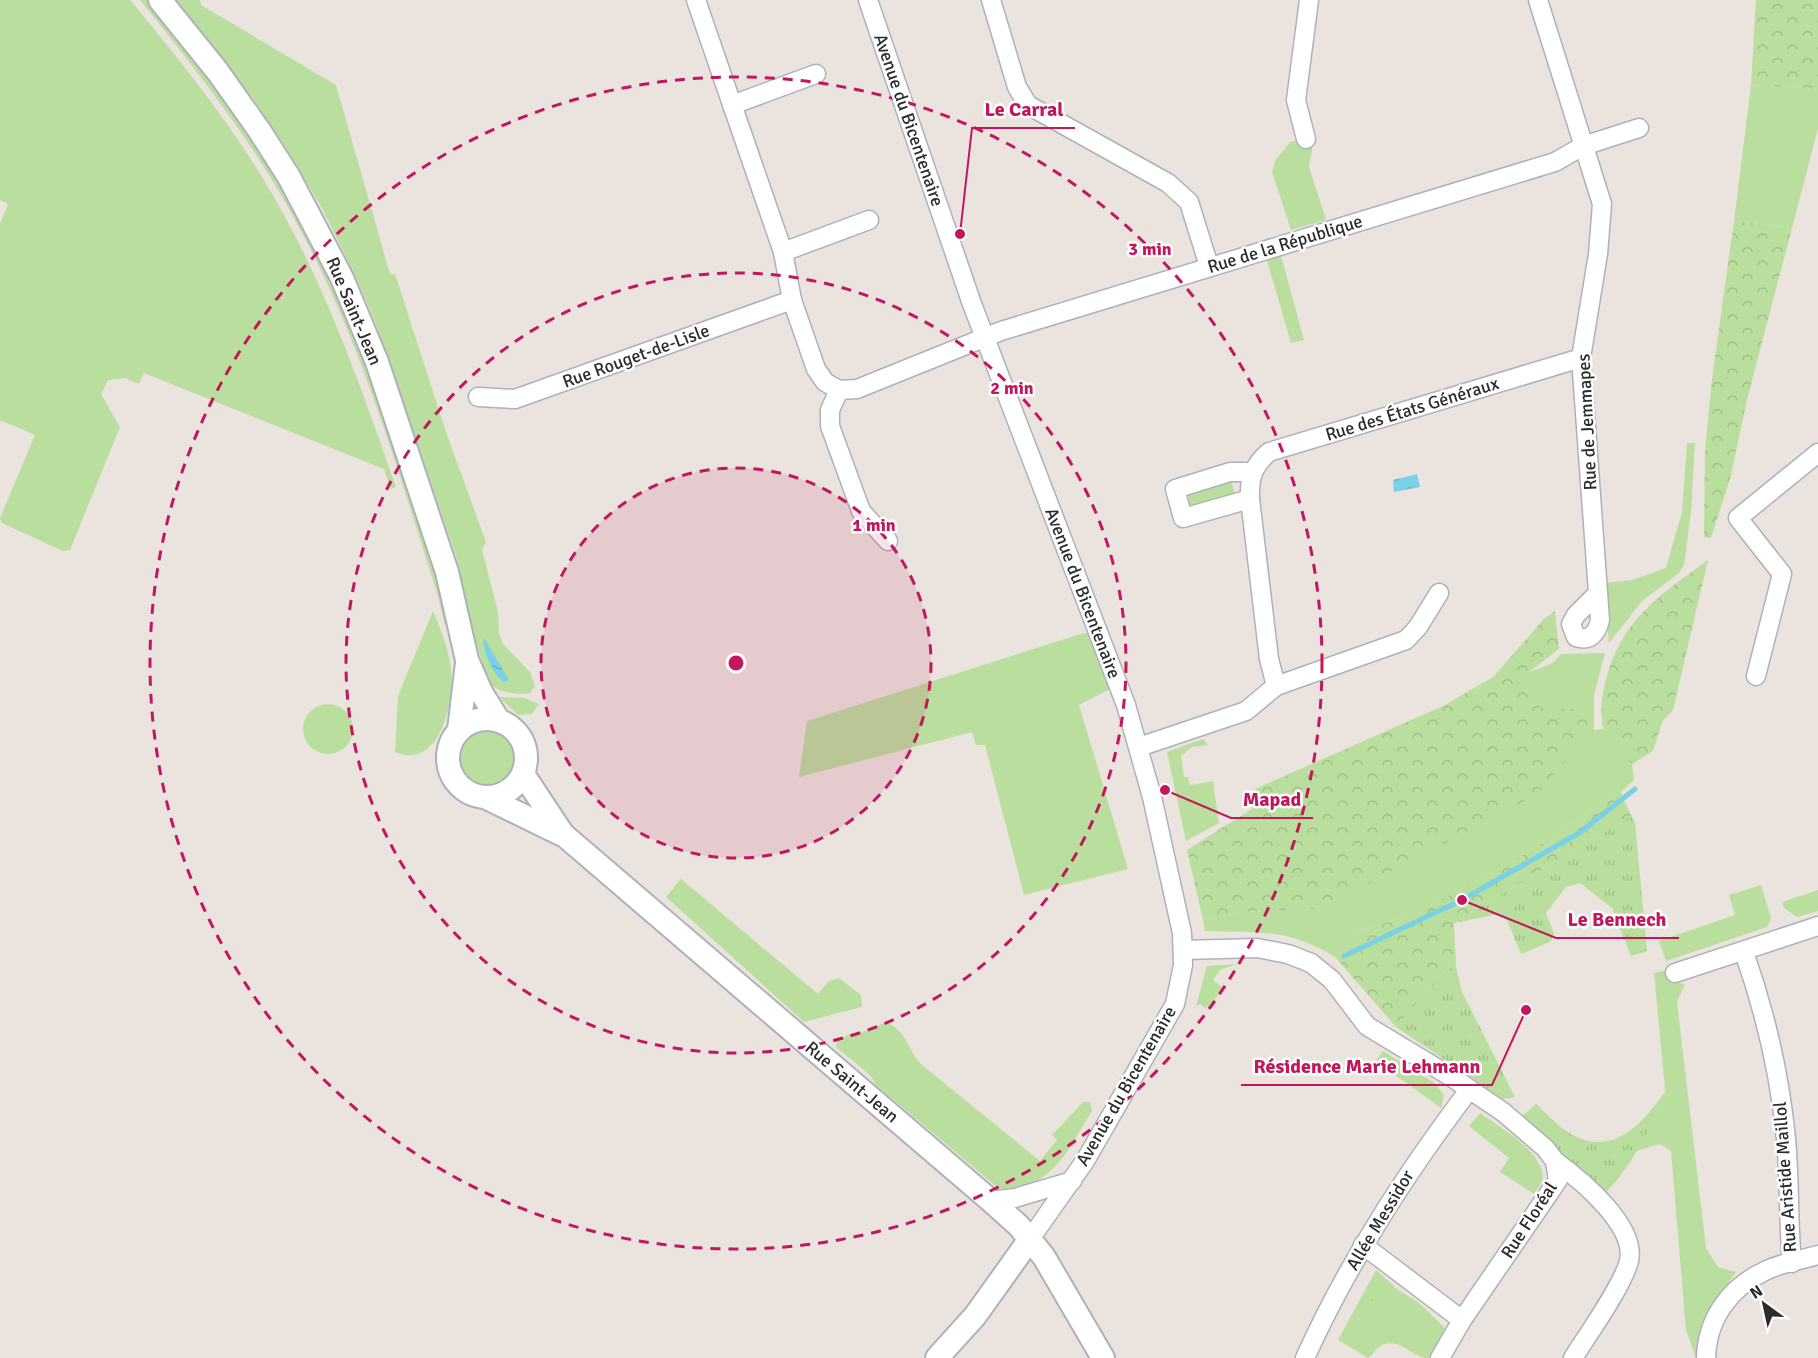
<svg xmlns="http://www.w3.org/2000/svg" width="1818" height="1358" viewBox="0 0 1818 1358" font-family="Signika,sans-serif">
	<defs>
		<pattern id="forest-crowns" width="20" height="18" patternUnits="userSpaceOnUse" patternTransform="scale(1.5)"><rect width="20" height="18" fill="#b9de9e"/><path d="M2 6a3 3 0 1 1 6 0M12 15a3 3 0 1 1 6 0" fill="none" stroke="#9fbf88"/></pattern>
		<pattern id="park-tufts" width="24" height="20" patternUnits="userSpaceOnUse" patternTransform="scale(1.5)"><rect width="24" height="20" fill="#b9de9e"/><path d="M3 7l-1-3M5 7V3M7 7l1-3M15 17l-1-3M17 17v-4M19 17l1-3" fill="none" stroke="#9fbf88"/></pattern>
		<pattern id="water-ripples" width="26" height="14" patternUnits="userSpaceOnUse" patternTransform="scale(1.5)"><rect width="26" height="14" fill="#78d1e6"/><path d="M2 4q2-2 4 0t4 0M15 11q2-2 4 0t4 0" fill="none" stroke="#68b4c5"/></pattern>
	</defs>
	<rect width="100%" height="100%" fill="#ebe4de"/>
	<g fill="#b9de9e">
		<path d="M 0,0 L 130,0 C 191,73 251,149 294,234 C 336,315 366,401 396,487 L 391,489 L 384,469 L 144,373 L 139,384 L 125,378 L 108,380 L 101,394 L 120,427 L 70,550 L 63,551 L 2,523 L 0,518 L 35,435 L 0,420 L 0,224 L 8,204 L 0,200 Z"/>
		<path d="M 140,0 L 148,0 C 202,65 252,131 294,203 C 336,275 363,355 390,434 C 413,502 437,568 453,638 L 444,622 L 438,596 C 397,468 360,337 294,218 C 251,139 196,70 140,0 Z"/>
		<path d="M 175,0 L 200,0 L 201,5 L 336,85 L 390,274 L 395,274 L 447,435 L 486,542 L 482,550 L 498,612 L 499,634 L 503,644 L 530,672 L 535,686 L 530,693 C 517,696 494,692 487,680 L 476,642 L 456,556 L 378,329 L 356,277 L 324,212 L 290,154 L 253,98 Z"/>
		<polygon points="1751,85 1818,89 1818,128 1792,228 1734,221"/>
		<polygon points="1314,138 1309,167 1326,220 1291,230 1272,172 1275,161 1290,142"/>
		<polygon points="1280,252 1304,340 1291,343 1266,257"/>
		<polygon points="1687,443 1695,443 1691,512 1684,565 1679,573 1642,601 1609,643 1604,583 1632,580 1666,568 1682,512"/>
		<polygon points="1231,480 1235,495 1191,510 1188,493"/>
		<path d="M 433,611 C 441,630 448,647 451,669 C 455,701 440,771 395,752 L 398,696 Z"/>
		<polygon points="1084,633 1090,633 1112,688 1079,705 1128,869 1024,895 985,745 976,745 972,732 799,777 807,721"/>
		<path d="M 1605,653 L 1594,695 L 1594,730 L 1604,729 L 1632,764 L 1634,780 L 1621,792 L 1516,860 L 1417,912 L 1356,933 L 1335,957 C 1287,928 1259,933 1205,931 L 1203,920 L 1242,912 L 1321,909 L 1585,710 L 1539,708 L 1527,673 L 1553,663 L 1561,654 Z"/>
		<polygon points="499,697 524,698 539,704 532,714 518,715"/>
		<circle cx="328" cy="729" r="25"/>
		<circle cx="487" cy="758" r="29"/>
		<polygon points="1203,739 1208,745 1192,747 1181,756 1184,777 1188,777 1190,785 1213,781 1219,823 1186,841 1167,752"/>
		<polygon points="681,879 818,994 829,981 839,978 861,995 862,1007 804,1022 666,897"/>
		<polygon points="1761,885 1771,918 1767,927 1666,961 1659,941 1735,915 1729,895"/>
		<polygon points="1818,890 1818,911 1797,917 1784,908 1782,902"/>
		<polygon points="1237,964 1220,970 1213,980 1223,988 1210,1006 1205,1008 1200,1004 1196,1006 1207,966"/>
		<path d="M 1672,969 L 1674,982 L 1685,984 L 1677,1002 L 1706,1248 L 1718,1267 L 1736,1272 C 1716,1300 1701,1323 1696,1358 L 1686,1330 L 1671,1151 L 1660,1144 L 1636,1151 L 1666,1099 L 1654,973 Z"/>
		<path d="M 886,1022 C 911,1035 906,1050 922,1065 L 1040,1161 L 1057,1140 L 1052,1135 L 1083,1102 L 1090,1102 L 1092,1111 C 1072,1142 1059,1177 1021,1187 C 1012,1189 1007,1190 998,1188 L 876,1085 L 870,1075 L 836,1047 L 837,1041 L 849,1034 L 863,1032 Z"/>
		<polygon points="1383,1051 1434,1083 1444,1095 1441,1108 1376,1061"/>
		<path d="M 1480,1113 C 1500,1128 1544,1151 1543,1180 L 1534,1194 L 1500,1172 L 1509,1158 L 1469,1126 Z"/>
		<path d="M 1376,1270 L 1397,1289 L 1419,1303 L 1446,1329 L 1429,1358 C 1412,1358 1401,1337 1382,1345 C 1376,1348 1373,1355 1368,1358 L 1338,1340 Z"/>
	</g>
	<g fill="url(#forest-crowns)">
		<polygon points="1756,0 1818,0 1818,89 1751,85"/>
		<polygon points="1734,221 1792,228 1747,400 1730,479 1711,538 1704,537 1705,451 1712,379"/>
		<path d="M 1708,560 L 1673,710 L 1663,720 L 1653,751 L 1632,764 C 1624,754 1608,741 1604,729 C 1599,716 1602,696 1605,683 C 1621,619 1658,597 1708,560 Z"/>
		<polygon points="1555,611 1559,649 1528,673 1539,707 1585,710 1590,730 1539,793 1321,909 1242,912 1203,920 1187,850 1252,809 1255,789 1445,705 1493,677 1543,620"/>
		<polygon points="1621,792 1631,816 1454,923 1456,966 1443,972 1396,1027 1335,957 1356,933 1417,912 1516,860"/>
	</g>
	<g fill="url(#park-tufts)">
		<polygon points="1631,816 1635,822 1647,951 1631,956 1612,908 1580,883 1566,887 1546,913 1554,934 1550,942 1521,954 1507,920 1499,914 1454,923"/>
		<polygon points="1456,966 1462,992 1515,1097 1503,1099 1396,1027 1443,972"/>
		<path d="M 1665,1092 L 1666,1099 C 1647,1131 1631,1169 1604,1194 L 1521,1117 L 1536,1104 C 1547,1114 1558,1127 1571,1134 C 1612,1158 1643,1123 1665,1092 Z"/>
		<polygon points="1371,1299 1387,1302 1385,1323 1369,1321"/>
	</g>
	<g fill="url(#water-ripples)">
		<polygon points="1417,474 1420,487 1394,492 1393,480"/>
		<path d="M 484,638 L 509,680 L 503,682 C 494,674 481,650 484,638 Z"/>
	</g>
	<g fill="none" stroke-linecap="round" stroke-linejoin="round">
		<polyline stroke="#78d1e6" stroke-width="5" points="1344,956 1462,900 1579,833 1635,789"/>
		<defs>
			<g id="minor">
				<polyline points="696,0 783,252 792,300 816,369 825,382 839,390 857,389 1001,331 1555,162 1583,146 1639,128"/>
				<polyline points="868,0 972,304 1126,705 1152,797 1182,933 1183,965 1175,1004 1085,1161 1030,1239"/>
				<polyline points="991,0 1017,87 1028,105 1168,183 1189,202 1209,266"/>
				<path d="M 1538,0 L 1602,204 L 1598,254 L 1581,358 L 1600,620 C 1597,633 1590,642 1576,637 L 1571,624 L 1576,615 L 1597,594"/>
				<polyline points="732,105 816,74"/>
				<polyline points="1306,139 1296,100 1309,0"/>
				<polyline points="783,252 869,220"/>
				<polyline points="839,390 830,410 830,426 861,511 888,541"/>
				<polyline points="478,397 515,399 792,300"/>
				<polyline points="1250,499 1183,518 1175,489 1230,472 1252,472"/>
				<polyline points="1756,676 1782,574 1738,518 1818,453"/>
				<polyline points="1276,686 1406,640 1418,627 1439,593"/>
				<path d="M 1139,747 L 1246,711 L 1276,686 L 1269,659 L 1250,499 C 1249,478 1253,466 1269,452 L 1581,358"/>
				<polyline points="1183,950 1257,948 1288,954 1311,963 1332,980 1367,1026 1453,1078 1503,1112 1545,1148 1555,1161 1558,1180 1462,1320 1440,1358"/>
				<path d="M 1744,952 C 1765,1012 1780,1076 1786,1139 C 1790,1181 1788,1222 1792,1263"/>
				<polyline points="1675,973 1818,926"/>
				<path d="M 1555,1161 C 1581,1180 1637,1226 1629,1261 C 1623,1285 1587,1336 1573,1358"/>
				<polyline points="991,1201 1015,1198 1072,1181"/>
				<polyline points="1363,1245 1462,1320"/>
				<path d="M 1305,1358 C 1349,1261 1405,1175 1469,1090"/>
				<path d="M 1706,1358 C 1707,1319 1730,1287 1765,1271 C 1780,1263 1801,1260 1818,1255"/>
			</g>
			<g id="tertiary">
				<polyline points="160,0 218,72 259,130 289,177 342,278 377,362 447,572 467,660 481,692 499,721"/>
				<circle cx="487" cy="758" r="39"/>
				<polyline points="459,730 467,663"/>
				<polyline points="523,774 562,833"/>
				<polyline points="487,798 565,836 991,1201 1019,1226 1044,1257 1103,1358"/>
				<polyline points="937,1358 975,1316 1030,1239"/>
			</g>
		</defs>
		<use href="#minor" stroke="#aeb1ba" stroke-width="21"/>
		<use href="#tertiary" stroke="#aeb1ba" stroke-width="26"/>
		<use href="#minor" stroke="#fff" stroke-width="18"/>
		<use href="#tertiary" stroke="#fff" stroke-width="22"/>
	</g>
	<circle cx="736" cy="663" r="195" fill="#c2185b" fill-opacity=".12"/>
	<g fill="none" stroke="#c2185b" stroke-width="3" stroke-dasharray="10 8">
		<circle cx="736" cy="663" r="195"/>
		<circle cx="736" cy="663" r="390"/>
		<circle cx="736" cy="663" r="586"/>
	</g>
	<g text-anchor="middle" dominant-baseline="central" stroke-width="5" stroke-linejoin="round" paint-order="stroke">
		<g font-size="18" fill="#2b2b2b" stroke="#fff">
			<text transform="translate(909 120) rotate(71)">Avenue du Bicentenaire</text>
			<text transform="translate(1285 244) rotate(-17)">Rue de la République</text>
			<text transform="translate(354 311) rotate(67)">Rue Saint-Jean</text>
			<text transform="translate(636 356) rotate(-20)">Rue Rouget-de-Lisle</text>
			<text transform="translate(1412 409) rotate(-17)">Rue des États Généraux</text>
			<text transform="translate(1587 422) rotate(-93)">Rue de Jemmapes</text>
			<text transform="translate(1083 593) rotate(69)">Avenue du Bicentenaire</text>
			<text transform="translate(852 1082) rotate(40)">Rue Saint-Jean</text>
			<text transform="translate(1126 1086) rotate(-60)">Avenue du Bicentenaire</text>
			<text transform="translate(1785 1177) rotate(-94)">Rue Aristide Maillol</text>
			<text transform="translate(1380 1220) rotate(-59)">Allée Messidor</text>
			<text transform="translate(1529 1220) rotate(-57)">Rue Floréal</text>
		</g>
	</g>
	<circle cx="736" cy="663" r="9" fill="#c2185b" stroke="#fff" stroke-width="3"/>
	<g font-size="18" text-anchor="middle" font-weight="bold" fill="#c2185b" stroke="#fff" stroke-width="5" stroke-linejoin="round" paint-order="stroke">
		<text x="1150" y="255">3 min</text>
		<text x="1012" y="394">2 min</text>
		<text x="874" y="531">1 min</text>
	</g>
	<path fill="none" stroke="#c2185b" stroke-width="2" d="M960 234L972 128H1075M1165 790L1231 818H1313M1462 900L1556 938H1679M1526 1010L1492 1085H1241"/>
	<g fill="#c2185b" stroke="#fff" stroke-width="2">
		<circle cx="960" cy="234" r="6"/>
		<circle cx="1165" cy="790" r="6"/>
		<circle cx="1462" cy="900" r="6"/>
		<circle cx="1526" cy="1010" r="6"/>
	</g>
	<g font-size="20" text-anchor="middle" font-weight="bold" fill="#c2185b" stroke="#fff" stroke-width="5" stroke-linejoin="round" paint-order="stroke">
		<text x="1024" y="116">Le Carral</text>
		<text x="1272" y="806">Mapad</text>
		<text x="1617" y="926">Le Bennech</text>
		<text x="1367" y="1073">Résidence Marie Lehmann</text>
	</g>
	<g transform="translate(1764 1304) rotate(327)" stroke="#ffffff" stroke-width="4.5" paint-order="stroke">
	<path d="M0-4.5L10 22L0 15L-10 22Z" fill="#2b2b2b"/>
	<text y="-9" font-size="16" font-weight="bold" text-anchor="middle" fill="#2b2b2b">N</text>
	</g>
</svg>
